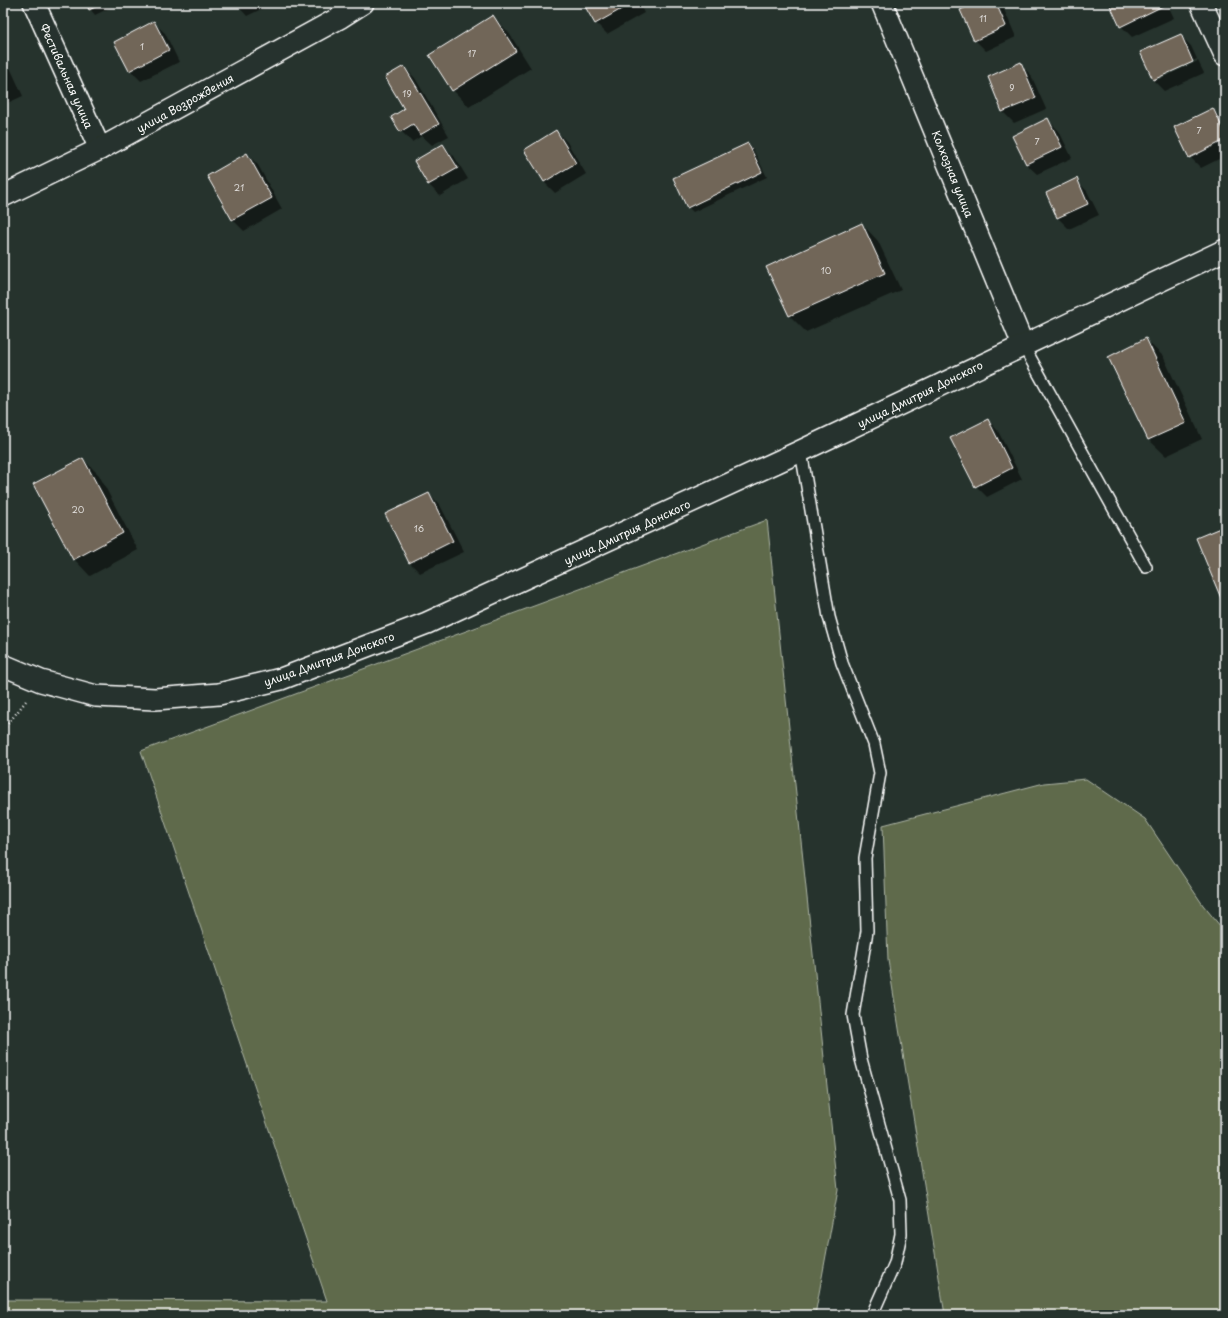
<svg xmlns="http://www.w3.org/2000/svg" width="1228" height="1318" viewBox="0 0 1228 1318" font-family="'Playpen Sans',sans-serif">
	<rect width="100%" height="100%" fill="#26332d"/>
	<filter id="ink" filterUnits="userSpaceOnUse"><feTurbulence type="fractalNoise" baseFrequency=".025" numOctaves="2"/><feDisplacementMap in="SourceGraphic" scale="8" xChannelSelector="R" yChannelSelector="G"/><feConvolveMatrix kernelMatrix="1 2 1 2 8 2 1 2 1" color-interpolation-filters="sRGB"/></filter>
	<g filter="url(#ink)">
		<g fill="#5e6b4c" stroke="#aeb5a6">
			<polygon points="767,520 838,1190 815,1315 3,1315 3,1300 327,1301 141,751"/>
			<polygon points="1086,779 1145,819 1203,905 1225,932 1225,1315 945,1315 888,960 883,825 1044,783"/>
		</g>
		<g fill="#0007">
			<polygon points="87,3 120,3 95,15 90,9"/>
			<polygon points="235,3 274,3 247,16"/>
			<polygon points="585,3 639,3 644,13 607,34 596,23"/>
			<polygon points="977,3 999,3 1003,7 1016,37 986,51 975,40"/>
			<polygon points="1110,3 1167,3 1174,18 1132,37 1121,26"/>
			<polygon points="493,16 509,33 531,68 469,107 453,90"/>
			<polygon points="154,23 165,33 179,62 141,81 130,70"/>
			<polygon points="1180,35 1191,46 1197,59 1157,77 1157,80 1198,61 1204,73 1164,91 1153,80"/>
			<polygon points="3,52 23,96 3,105"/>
			<polygon points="1020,64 1031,75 1046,109 1014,123 1003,112 989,77"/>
			<polygon points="404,67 415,78 449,136 432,145 422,136 412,142 401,131 405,109"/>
			<polygon points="1213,109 1225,123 1225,156 1201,168 1190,157"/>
			<polygon points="1048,120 1059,131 1072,158 1037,174 1026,164"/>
			<polygon points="556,131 567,142 586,174 555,193 544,182"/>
			<polygon points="748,144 753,149 767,177 693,212 688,207"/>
			<polygon points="443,145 454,156 468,179 440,196 429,185 415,162"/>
			<polygon points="247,154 258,165 282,209 244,231 233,220 208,176"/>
			<polygon points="1076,180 1087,191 1099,215 1069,229 1058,218 1047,193"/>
			<polygon points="862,224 878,241 901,290 806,332 790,316"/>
			<polygon points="1146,340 1163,356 1202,439 1166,456 1149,440 1110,357"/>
			<polygon points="988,420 998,431 1022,479 987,497 976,486"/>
			<polygon points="83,459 99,475 138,550 90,576 74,559"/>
			<polygon points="429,494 440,505 464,552 420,573 409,562"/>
		</g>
		<g fill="#716659" stroke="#fff">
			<polygon points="86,3 104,3 89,10"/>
			<polygon points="583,3 632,3 595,24"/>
			<polygon points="975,3 996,3 1006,26 974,41 960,10"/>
			<polygon points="1109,3 1162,3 1163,6 1120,27"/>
			<polygon points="493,15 516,51 452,91 429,55"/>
			<polygon points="154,21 169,50 129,71 114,42"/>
			<polygon points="1181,34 1193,62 1153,80 1140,52"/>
			<polygon points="1021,62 1036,98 1002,112 988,77"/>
			<polygon points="404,66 439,124 420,135 413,124 400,132 391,117 404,109 385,77"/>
			<polygon points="3,71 7,79 3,81"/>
			<polygon points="1213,108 1225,133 1225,140 1189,158 1174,127"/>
			<polygon points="1048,118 1062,147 1026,164 1012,136"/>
			<polygon points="556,130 576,163 544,182 524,150"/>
			<polygon points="748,143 762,172 687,208 673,178"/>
			<polygon points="443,144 458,168 428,185 414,161"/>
			<polygon points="247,153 272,198 232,220 207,176"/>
			<polygon points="1077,178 1088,204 1057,218 1046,193"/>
			<polygon points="862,223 885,273 789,316 766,267"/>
			<polygon points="1146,338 1186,423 1148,440 1108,357"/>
			<polygon points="988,419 1012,468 975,487 950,438"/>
			<polygon points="83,458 123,533 73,560 33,484"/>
			<polygon points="429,493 453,541 409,563 385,514"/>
			<polygon points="1225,526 1225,608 1196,538"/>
		</g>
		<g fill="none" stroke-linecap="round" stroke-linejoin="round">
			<defs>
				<g id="lane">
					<polyline points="1023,345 1146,567"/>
					<polyline points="801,451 829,617 842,663 874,744 880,773 865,858 867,931 853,1015 861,1059 900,1200 901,1234 895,1263 872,1315"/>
				</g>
				<g id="street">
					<polyline points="34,3 100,149"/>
					<polyline points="882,3 1023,345"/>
					<polyline points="1201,3 1225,55"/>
					<polyline points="3,196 100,149 341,17 363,3"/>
					<polyline points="3,665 41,681 96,696 155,699 219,694 281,679 427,623 801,451 1225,250"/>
				</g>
			</defs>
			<use href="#lane" stroke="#fff" stroke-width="14"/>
			<use href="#street" stroke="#fff" stroke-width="24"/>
			<polyline stroke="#fff" stroke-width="2.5" stroke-dasharray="1 3" stroke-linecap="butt" points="3,730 26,701"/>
			<use href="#lane" stroke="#26332d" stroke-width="11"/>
			<use href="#street" stroke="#26332d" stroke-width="21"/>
		</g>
	</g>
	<g text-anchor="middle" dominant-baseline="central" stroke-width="3" stroke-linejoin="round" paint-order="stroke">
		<g font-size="9" fill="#dcd9d6">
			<text x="983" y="18">11</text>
			<text x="142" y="46">1</text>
			<text x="472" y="53">17</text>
			<text x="1012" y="87">9</text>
			<text x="407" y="93">19</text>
			<text x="1199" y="130">7</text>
			<text x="1037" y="141">7</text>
			<text x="239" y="187">21</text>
			<text x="826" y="270">10</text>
			<text x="78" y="509">20</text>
			<text x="419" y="528">16</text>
		</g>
		<g font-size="11" fill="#fff" stroke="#26332d">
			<text transform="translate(67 76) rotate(66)">Фестивальная улица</text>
			<text transform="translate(185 103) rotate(-29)">улица Возрождения</text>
			<text transform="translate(953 174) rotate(68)">Колхозная улица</text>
			<text transform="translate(920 394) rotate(-26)">улица Дмитрия Донского</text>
			<text transform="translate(627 532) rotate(-25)">улица Дмитрия Донского</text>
			<text transform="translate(329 659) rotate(-20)">улица Дмитрия Донского</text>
		</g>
	</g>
	<rect width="1228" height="1318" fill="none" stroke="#26332d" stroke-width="16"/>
	<rect x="8" y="8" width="1212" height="1302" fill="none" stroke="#fff" stroke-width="1.5" filter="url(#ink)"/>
</svg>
